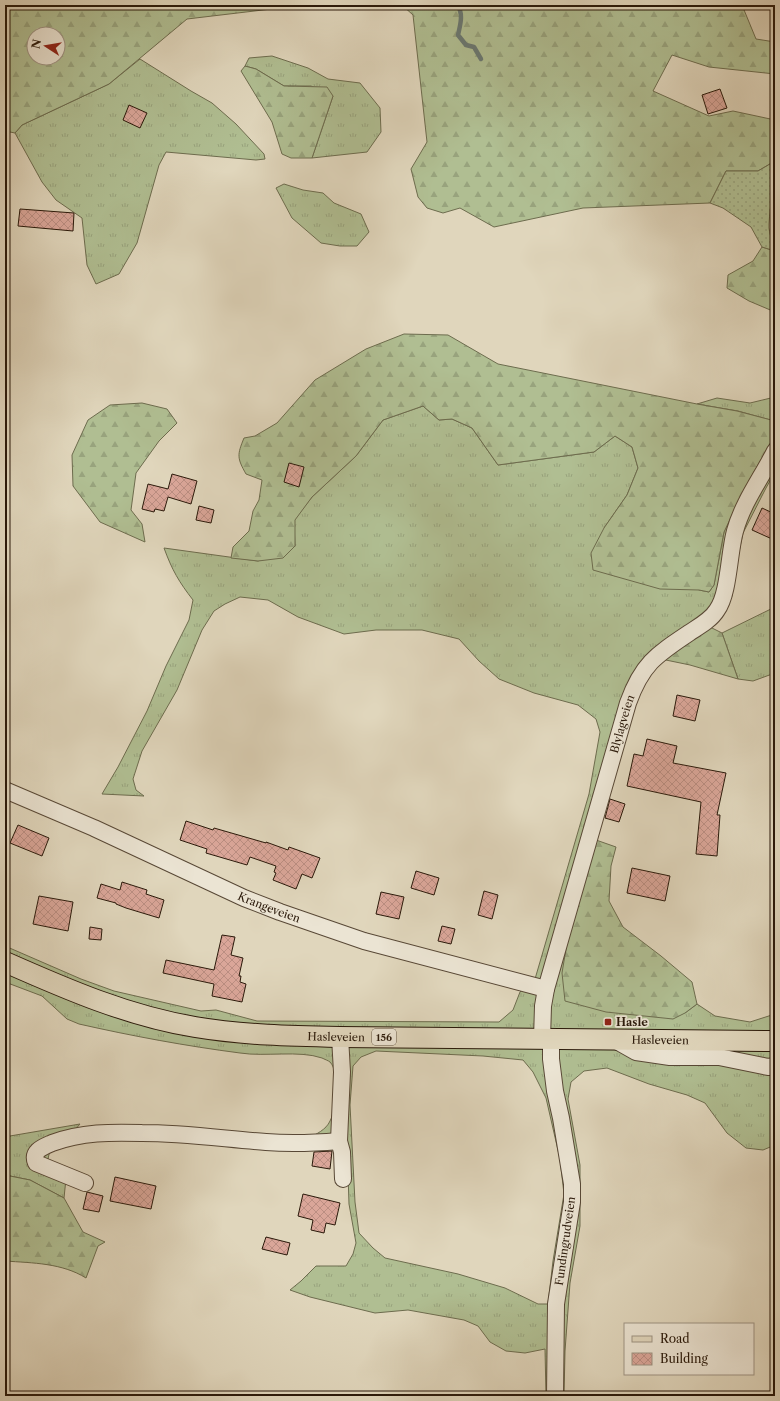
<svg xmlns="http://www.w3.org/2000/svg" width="780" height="1401" viewBox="0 0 780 1401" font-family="'Libre Caslon Text',serif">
	<defs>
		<pattern id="grass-tufts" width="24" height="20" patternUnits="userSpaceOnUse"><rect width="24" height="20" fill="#b0be92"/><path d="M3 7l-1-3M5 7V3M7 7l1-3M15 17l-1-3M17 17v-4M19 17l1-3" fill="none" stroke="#98a37d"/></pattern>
		<pattern id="forest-firs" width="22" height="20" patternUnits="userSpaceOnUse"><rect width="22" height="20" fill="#b0be92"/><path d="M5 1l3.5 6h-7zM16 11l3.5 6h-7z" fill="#98a37d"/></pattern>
		<pattern id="garden-dots" width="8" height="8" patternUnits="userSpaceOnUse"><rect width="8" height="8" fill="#b0be92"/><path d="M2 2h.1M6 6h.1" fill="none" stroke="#98a37d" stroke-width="1.8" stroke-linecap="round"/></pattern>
		<pattern id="building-cross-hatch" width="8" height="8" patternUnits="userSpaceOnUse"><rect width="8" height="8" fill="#daa699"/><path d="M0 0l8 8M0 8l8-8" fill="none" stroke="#bb8e82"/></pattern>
	</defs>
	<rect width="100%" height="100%" fill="#e0d6bc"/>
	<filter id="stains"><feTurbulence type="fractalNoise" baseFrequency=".005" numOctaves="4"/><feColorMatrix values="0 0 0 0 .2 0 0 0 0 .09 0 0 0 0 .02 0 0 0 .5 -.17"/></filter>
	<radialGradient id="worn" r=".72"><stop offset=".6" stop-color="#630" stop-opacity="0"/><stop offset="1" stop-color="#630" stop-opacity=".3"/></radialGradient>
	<g fill="url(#grass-tufts)" stroke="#6d6c4e" fill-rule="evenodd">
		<polygon points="272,56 308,68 328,79 360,83 380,108 381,132 367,152 312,158 333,96 311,86 284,86 256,69 245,66 249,58"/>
		<polygon points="140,59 191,91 212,103 236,124 264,154 265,159 256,160 166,152 159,165 137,243 119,274 96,284 87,265 82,218 56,200 42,182 15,133 22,125 109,84"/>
		<polygon points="284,184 303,190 323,193 334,203 361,214 369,232 357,246 340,246 321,243 292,218 276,188"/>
		<path d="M 775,397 L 775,472 L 766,488 L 743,533 L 736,566 L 732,596 L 721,618 L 710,627 L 670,652 L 639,685 L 569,931 L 685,1013 L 697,1004 L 715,1016 L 750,1022 L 775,1014 L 775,1145 L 763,1150 L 746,1148 L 727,1133 L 705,1103 L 687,1095 L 649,1084 L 607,1068 L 584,1071 L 571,1082 L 568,1099 L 580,1165 L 580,1226 L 570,1283 L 565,1351 L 564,1396 L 546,1396 L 545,1349 L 525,1353 L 506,1351 L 490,1342 L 478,1326 L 464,1320 L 408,1310 L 375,1313 L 310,1297 L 290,1290 L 301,1281 L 316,1266 L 346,1266 L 353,1254 L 356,1243 L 349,1204 L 347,1144 L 309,1138 C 316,1134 326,1130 330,1121 C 336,1110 340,1072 330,1062 C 329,1061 324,1059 322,1058 C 299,1050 265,1057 240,1053 C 186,1046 132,1036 79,1024 L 67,1019 L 42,996 L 5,982 L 5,946 L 81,979 L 114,991 L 201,1011 L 216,1010 L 257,1021 L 499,1022 L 513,1010 L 520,992 L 535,979 L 589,794 L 600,732 L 596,719 L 578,705 L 534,693 L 499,679 L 479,661 L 459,639 L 422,630 L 376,630 L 344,634 L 298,617 L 268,600 L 240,597 L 225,604 L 214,611 L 202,630 L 177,690 L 142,751 L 133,779 L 136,790 L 144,796 L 102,794 L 118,767 L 147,711 L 166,666 L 189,620 L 193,600 C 179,582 172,570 164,548 L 258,561 L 295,546 L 294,520 L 312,497 L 356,456 L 383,420 L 423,406 L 439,420 L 452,419 L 472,428 L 498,465 L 594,452 L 615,436 L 632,447 L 638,468 L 627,495 L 604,528 L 699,590 L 709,592 L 714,585 L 724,532 L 774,421 L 738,411 L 697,404 L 717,398 L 750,403 ZM 376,1051 L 483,1056 L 523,1060 L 533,1072 L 546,1098 L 560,1159 L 564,1194 L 553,1261 L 548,1304 L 538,1304 L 505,1288 L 458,1274 L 385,1258 L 373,1248 L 359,1233 L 355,1202 L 350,1105 L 353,1066 L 361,1057 Z"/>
		<polygon points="775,607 775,673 753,681 738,679 722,633"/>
		<polygon points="80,1124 74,1131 50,1150 48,1159 67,1169 64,1198 30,1180 5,1175 5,1148 10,1136"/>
	</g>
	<g fill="url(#forest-firs)" stroke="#6d6c4e" fill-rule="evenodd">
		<path d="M 9,5 L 305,5 L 187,19 L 109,84 L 22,125 L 15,133 L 5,131 L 5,14 ZM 34,34 L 58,34 L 58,58 L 34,58 Z"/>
		<polygon points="402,5 742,5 756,39 775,42 775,74 709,67 672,55 653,91 709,116 733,111 775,120 775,161 758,171 726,171 710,203 583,208 494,227 460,208 443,213 427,208 418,197 411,169 427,142 413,15"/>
		<polygon points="245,66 256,69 284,86 327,87 333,96 312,158 291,158 282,154 272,122 241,71"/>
		<polygon points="762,247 775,251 775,312 749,301 727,288 728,275 753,261"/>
		<path d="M 404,334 L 448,335 L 498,364 L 697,404 L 737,411 L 775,421 L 773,438 L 745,488 L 724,532 L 714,585 L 709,592 L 699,590 L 660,589 L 593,570 L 591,553 L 604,528 L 627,495 L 638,468 L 632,447 L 615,436 L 594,452 L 498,465 L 472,428 L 452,419 L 439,420 L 423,406 L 383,420 L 356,456 L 312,497 L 295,520 L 295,546 L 283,558 L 258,561 L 231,558 L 233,547 L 249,531 L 253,511 L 259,500 L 262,480 L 246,474 C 237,458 237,455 244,438 L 255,436 L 277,423 L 315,380 L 366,349 Z"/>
		<polygon points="142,403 167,409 177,423 159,441 136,473 131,510 142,524 145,542 100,522 73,486 72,455 88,420 110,405"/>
		<polygon points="710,627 722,633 738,679 690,665 661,659"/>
		<polygon points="596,840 616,847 611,866 609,901 623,927 661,956 692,982 697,1004 685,1013 673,1019 606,1012 565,1001 562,973 569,931"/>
		<path d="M 5,1175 L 30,1180 L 64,1198 L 83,1232 L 105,1242 L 98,1246 L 86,1278 C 62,1263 33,1263 5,1261 Z"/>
	</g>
	<path fill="url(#garden-dots)" stroke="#6d6c4e" d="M 775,161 C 775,183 770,203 769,224 C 768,235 775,241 775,251 L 762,247 L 751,227 L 723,208 L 710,203 L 726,171 L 758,171 Z"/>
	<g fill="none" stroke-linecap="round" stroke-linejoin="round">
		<g stroke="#6a7872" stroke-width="4.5">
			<polyline points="439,5 443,5"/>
			<path d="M 457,5 C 464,13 460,26 458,35 L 466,45 L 474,47 L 481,59"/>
		</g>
	</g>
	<g fill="url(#building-cross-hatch)" stroke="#2a190a">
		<polygon points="720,89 727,108 708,114 702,95"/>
		<polygon points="129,105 147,113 140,128 123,120"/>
		<polygon points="20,209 74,213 73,231 18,226"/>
		<polygon points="289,463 304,467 299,487 284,482"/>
		<polygon points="172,474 197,481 191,504 168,497 164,511 155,509 154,512 142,509 148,484 168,489"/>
		<polygon points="199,506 214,510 211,523 196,520"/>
		<polygon points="762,508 775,514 775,532 772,539 752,530"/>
		<polygon points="677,695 700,700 695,721 673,716"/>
		<polygon points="647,739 677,746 673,763 726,773 717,815 720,815 717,856 696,854 701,802 627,786 634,754 643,756"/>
		<polygon points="610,799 625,804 619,822 605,818"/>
		<polygon points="186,821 213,830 214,828 266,843 266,842 288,850 289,847 320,858 312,878 302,874 296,889 273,880 276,873 274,872 276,866 250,857 247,865 206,853 207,849 180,840"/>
		<polygon points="18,825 49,838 42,856 10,843"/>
		<polygon points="632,868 670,876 665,901 627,893"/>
		<polygon points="416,871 439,878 434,895 411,888"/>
		<polygon points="122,882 147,890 146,894 164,900 159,918 126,908 116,904 116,903 97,898 101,884 120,890"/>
		<polygon points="484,891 498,895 492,919 478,915"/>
		<polygon points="381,892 404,897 399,919 376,914"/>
		<polygon points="39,896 73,902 68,931 33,924"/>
		<polygon points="442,926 455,929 451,944 438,941"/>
		<polygon points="90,927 102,929 101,940 89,939"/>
		<polygon points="222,935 235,937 231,955 243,958 239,976 241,976 240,982 246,984 242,1002 212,996 214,984 163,973 166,960 214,970"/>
		<polygon points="332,1151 330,1169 312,1166 314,1152"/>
		<polygon points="115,1177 156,1186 151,1209 110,1201"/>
		<polygon points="87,1192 103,1196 99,1212 83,1209"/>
		<polygon points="303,1194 340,1203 335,1225 326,1223 324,1233 311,1230 313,1220 298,1216"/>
		<polygon points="266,1237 290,1243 287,1255 262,1249"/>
	</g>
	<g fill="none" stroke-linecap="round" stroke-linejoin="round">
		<defs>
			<g id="minor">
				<path id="s1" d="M 5,790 L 94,828 L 244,898 L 280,912 L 364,941 L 546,989"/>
				<polyline points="340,1037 342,1072 339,1141 342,1152 343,1179"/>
				<path id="s2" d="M 542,1039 L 543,1006 L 546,989 L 628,703 C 642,664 656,655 689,633 C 698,627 711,620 717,610 C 729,594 729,552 735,531 C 743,502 762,477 775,451"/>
				<polyline points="551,1039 551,1059 555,1091 561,1118 572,1184 572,1202 556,1304 555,1396"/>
				<polyline points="613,1039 636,1052 670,1057 719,1057 768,1067 775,1066"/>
				<path d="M 85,1183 L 36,1163 C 31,1151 43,1147 52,1143 C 82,1132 111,1132 142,1133 C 184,1133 225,1139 266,1142 C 290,1144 315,1143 339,1141"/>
			</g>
			<g id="major">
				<path id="s3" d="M 5,962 C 66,989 128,1016 195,1027 C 243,1035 291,1036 340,1037 L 775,1041"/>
			</g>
		</defs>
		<use href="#minor" stroke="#584836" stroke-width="18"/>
		<use href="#major" stroke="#2a190a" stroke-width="22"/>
		<use href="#minor" stroke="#ebe4d3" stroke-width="16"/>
		<use href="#major" stroke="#e0d6bc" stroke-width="20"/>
	</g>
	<rect fill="#8f2418" stroke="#ebe4d3" stroke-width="1.5" x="604" y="1018" width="8" height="8" rx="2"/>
	<g text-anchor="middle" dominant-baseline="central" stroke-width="3.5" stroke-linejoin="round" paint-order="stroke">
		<rect fill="#ebe4d3" stroke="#645646" stroke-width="1" x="372" y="1029" width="24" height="16" rx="3"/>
		<g font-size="10" font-weight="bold" fill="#2a190a">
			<text x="384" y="1037">156</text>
		</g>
		<g font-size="11" fill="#2a190a" stroke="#ebe4d3">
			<text stroke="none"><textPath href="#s2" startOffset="326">Blylagveien</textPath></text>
			<text stroke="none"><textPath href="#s1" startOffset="289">Krangeveien</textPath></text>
			<text stroke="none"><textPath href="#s3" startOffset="343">Hasleveien</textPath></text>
			<text stroke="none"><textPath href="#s3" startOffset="667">Hasleveien</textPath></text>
			<text transform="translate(565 1241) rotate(-82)">Fundingrudveien</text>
		</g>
		<g font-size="11" font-weight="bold" fill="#2a190a" stroke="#ebe4d3" text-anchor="start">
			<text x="616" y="1022">Hasle</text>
		</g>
	</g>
	<rect width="780" height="1401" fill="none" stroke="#e0d6bc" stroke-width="20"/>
	<rect x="6" y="6" width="768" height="1389" fill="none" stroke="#2a190a" stroke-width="2"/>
	<rect x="10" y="10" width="760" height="1381" fill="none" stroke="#2a190a"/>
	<rect x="624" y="1323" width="130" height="52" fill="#ebe4d3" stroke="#9e9383"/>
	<rect x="632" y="1336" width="20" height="6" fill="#e0d6bc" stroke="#9e9383"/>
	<text x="660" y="1343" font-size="12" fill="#2a190a">Road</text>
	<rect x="632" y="1353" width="20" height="12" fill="url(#building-cross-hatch)" stroke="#9e9383"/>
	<text x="660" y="1363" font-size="12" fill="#2a190a">Building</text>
	<g transform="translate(46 46) rotate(282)"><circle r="19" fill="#ebe4d3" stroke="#9e9383"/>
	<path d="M0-3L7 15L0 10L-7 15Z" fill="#8f2418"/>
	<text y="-6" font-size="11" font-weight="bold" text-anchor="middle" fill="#2a190a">N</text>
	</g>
	<rect width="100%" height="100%" filter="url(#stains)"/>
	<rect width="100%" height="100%" fill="url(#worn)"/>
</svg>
